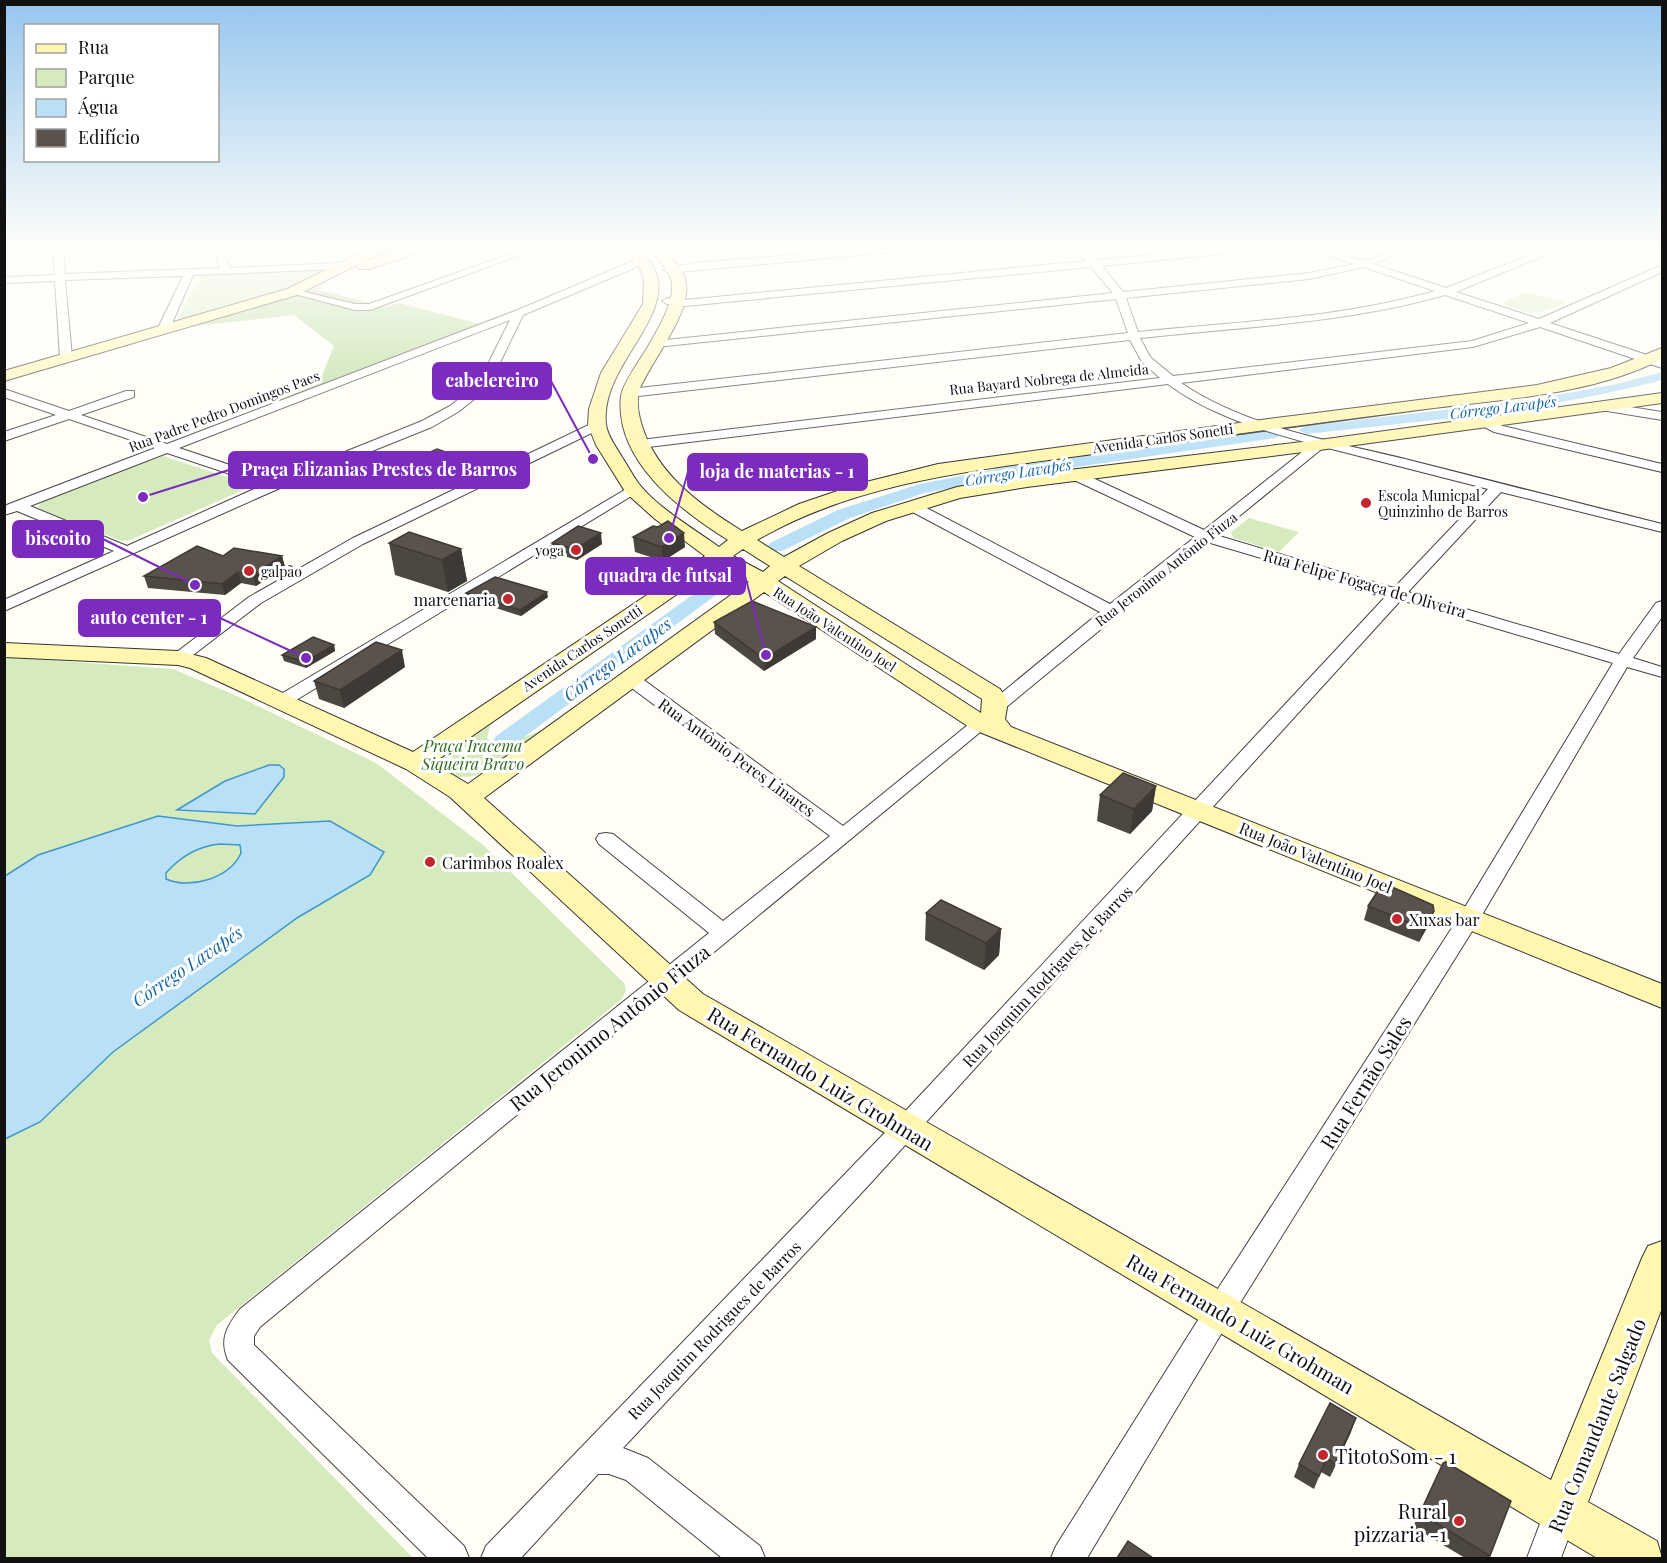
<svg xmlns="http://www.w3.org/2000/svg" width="1667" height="1563" viewBox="0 0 1667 1563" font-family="'Playfair Display',serif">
	<rect width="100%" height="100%" fill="#fffdf5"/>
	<g fill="#d5ebbd">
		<polygon points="316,270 324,271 325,273 283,291 188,319 179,318 200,276"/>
		<path d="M 1525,292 L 1566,302 C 1534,316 1534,316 1501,304 Z"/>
		<polygon points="163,456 248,484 250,487 130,540 122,541 41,510 38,507 40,503"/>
		<polygon points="1249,518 1299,532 1279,552 1233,538 1231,532"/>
		<polygon points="4,657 173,669 235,695 376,763 483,845 624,983 626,990 622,999 217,1325 209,1340 212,1353 413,1558 5,1558"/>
		<path d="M 499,714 L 490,726 L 487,738 L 495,745 L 514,741 L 540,731 C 512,754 476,793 439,770 L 436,760 Z"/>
	</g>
	<polygon fill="#b9dc9c" points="322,286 318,290 386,307 399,303 480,324 263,407 319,383 334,346 294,315 194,326 285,299"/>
	<g fill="#b9e0f7" stroke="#3f96cf" stroke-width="1.5" fill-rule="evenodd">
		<polygon points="269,765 279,765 284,769 284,777 255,814 177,810 225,781"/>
		<path d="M 158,816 L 237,826 L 330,821 L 384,852 L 370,875 L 297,918 L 113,1052 L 40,1122 L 5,1139 L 5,876 L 38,855 ZM 220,844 L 240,845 L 241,853 C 230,878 190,890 166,879 L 166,873 C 180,857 199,846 220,844 Z"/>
	</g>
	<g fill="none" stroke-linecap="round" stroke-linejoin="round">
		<g fill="#b9e0f7" fill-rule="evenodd">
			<path d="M 1662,372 L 1662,380 C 1545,411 1426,421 1306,434 L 1299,430 L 1306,426 L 1530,400 L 1617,384 Z"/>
			<polygon points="1271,430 1276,432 1279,435 1276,438 1007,477 924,493 850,518 782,551 770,551 767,547 770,543 838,510 920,484 1007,467"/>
			<polygon points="729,572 735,573 738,577 735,581 512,746 504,747 496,746 493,741 496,736 723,573"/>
		</g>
		<defs>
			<g id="street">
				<polygon points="53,249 63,249 65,274 220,268 214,249 222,249 230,268 340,263 345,266 340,269 193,275 170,328 164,331 158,328 183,276 65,280 72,357 66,360 60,357 55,281 4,283 4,277 55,275"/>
				<polygon points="524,249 537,249 370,310 355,310 287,292 292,289 355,304 369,304"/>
				<polygon points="865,249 898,249 893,252 668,273 663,270 693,263"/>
				<path d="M 1074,249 L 1083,249 L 1096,260 L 1217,249 L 1247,249 L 1242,252 L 1102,266 L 1123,292 L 1309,273 L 1354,264 L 1316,251 L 1315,249 C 1330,249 1356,262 1366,260 C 1381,257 1392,249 1407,249 L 1406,251 L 1373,264 L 1446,288 L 1545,249 L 1556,249 L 1555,251 L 1456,292 L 1539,319 L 1662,265 L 1662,272 L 1550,323 L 1662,360 L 1662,368 L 1540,327 L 1473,347 L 1181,383 C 1246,427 1331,441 1405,459 C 1491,481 1577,503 1662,524 L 1662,532 L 1501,492 L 1408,592 L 1619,654 L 1656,603 L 1662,601 L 1662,617 L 1633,658 L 1662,667 L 1662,677 L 1627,667 L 1479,920 L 1230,1319 L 1087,1558 L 1051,1558 L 1056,1546 L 1210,1301 L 1459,917 L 1613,663 L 1401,600 L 867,1187 L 623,1448 L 648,1458 L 760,1546 L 765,1558 L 722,1558 L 626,1480 L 609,1474 L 598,1474 L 521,1558 L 481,1558 L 486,1546 L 899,1118 L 1387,595 L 1207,542 L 999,713 L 987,713 L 984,709 L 987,705 L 1100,612 L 907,509 L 905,506 L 907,503 L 917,503 L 1110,604 L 1195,537 L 1070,478 L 1068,475 L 1070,472 L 1080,472 L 1204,530 L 1312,444 C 1263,431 1209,415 1168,384 L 640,448 L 633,444 L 640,440 L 1160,378 L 1142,362 L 1130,340 L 630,397 L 624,393 L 630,389 L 1128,333 L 1116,299 L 656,347 L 650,344 L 656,341 L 1113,293 L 1091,267 L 685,306 L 667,304 L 662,301 L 667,298 L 685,300 L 1086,261 ZM 1364,267 L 1435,291 C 1341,318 1236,322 1138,332 L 1126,298 L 1309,279 ZM 1445,295 L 1529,323 L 1472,341 L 1173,376 L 1150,357 L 1140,338 C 1242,327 1347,323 1445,295 ZM 1324,447 L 1488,489 L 1394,588 L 1216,535 Z"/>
				<path d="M 638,257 L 646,259 L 632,269 L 523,315 L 494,375 L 477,397 L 458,412 L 432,427 L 280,488 L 4,611 L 4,600 L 114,551 L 17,511 L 4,515 L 4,506 L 155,448 L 69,419 L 4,441 L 4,432 L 56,415 L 4,397 L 4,389 L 69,411 L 126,391 L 134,391 L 134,397 L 81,415 L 167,444 L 515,311 L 624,265 ZM 510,320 L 483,374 L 469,391 L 450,406 L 422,421 L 275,480 L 179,448 ZM 167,453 L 263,485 L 127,546 L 30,506 Z"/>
				<polygon points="1605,403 1662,412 1662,420 1601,410 1599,407 1601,404"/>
				<polygon points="1481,418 1503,426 1662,464 1662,472 1494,432 1475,422 1476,419"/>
				<polygon points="597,421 603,425 602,428 363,544 261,603 184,662 172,662 169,658 249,597 353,538"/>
				<polygon points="633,485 640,489 638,492 288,705 276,705 273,701 276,697"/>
				<path d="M 631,674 L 637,675 L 843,826 L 974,720 L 988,720 L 990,724 L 260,1327 L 254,1336 L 254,1345 L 464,1546 L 469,1558 L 428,1558 L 228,1360 C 219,1339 227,1326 240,1309 L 709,933 L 599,844 L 596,839 L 599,834 L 606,833 L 613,834 L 723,921 L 830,836 L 625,683 L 622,679 L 625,675 Z"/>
				<polygon points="1561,1495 1573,1500 1578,1512 1561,1558 1527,1558 1549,1500"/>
			</g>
			<g id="secondary">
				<polygon points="369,249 388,249 297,295 4,381 4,371 287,289"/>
				<polygon points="404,249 423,249 421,252 369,269 359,269 357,266 359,263"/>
				<path d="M 627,249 L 639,249 C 647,258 656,268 658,280 C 665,325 600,371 606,424 C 607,435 616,447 622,457 C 628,466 633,476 639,484 C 659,509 693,528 719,547 L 728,540 C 680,510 614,460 621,396 C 623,382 643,356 650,343 C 659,327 674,303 672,283 C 670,269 657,260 651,249 L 664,249 C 672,258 684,270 686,283 C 691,315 650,362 639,391 C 637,399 638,411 640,419 C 653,471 698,504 742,531 L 799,504 L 858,484 L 938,464 L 1261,420 L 1537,385 L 1611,368 L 1662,348 L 1662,359 C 1591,395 1505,399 1426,409 C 1315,423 1204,438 1093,454 C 978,470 859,481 757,540 L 784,557 L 828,533 L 872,513 L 957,487 L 1027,475 L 1319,440 L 1662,393 L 1662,403 L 1319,450 L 1027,487 L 960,498 L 886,521 L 842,541 L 799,566 L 1000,689 L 1008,701 L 1005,719 L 1011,727 L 1662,984 L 1662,1008 L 972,729 L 764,592 L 484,798 L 703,994 L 1551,1480 L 1642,1258 L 1648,1246 L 1662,1241 L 1662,1308 L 1588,1502 L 1657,1541 L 1662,1558 L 1597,1558 L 679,1010 L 450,797 L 406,769 L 190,668 L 178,665 L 4,657 L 4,643 L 178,651 L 206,658 L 413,752 L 705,556 L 655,519 L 626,493 L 596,445 L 588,425 L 589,409 L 601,373 L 643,304 L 644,280 L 640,268 ZM 743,549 L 770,566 L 763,572 L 733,556 ZM 719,565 L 749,582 L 468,784 L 433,763 ZM 785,576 L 982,699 L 981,713 L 778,581 Z"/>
			</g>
		</defs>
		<use href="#street" stroke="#444" stroke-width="2"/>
		<use href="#secondary" stroke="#333" stroke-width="2"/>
		<use href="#street" fill="#fff" fill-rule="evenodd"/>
		<use href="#secondary" fill="#fff6b0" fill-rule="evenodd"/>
	</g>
	<g fill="#4d4742">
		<polygon points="463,458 466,473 435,487 408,479 405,463"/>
		<polygon points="633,537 685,547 663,561 635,552"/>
		<polygon points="389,543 461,549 467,581 448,592 395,575"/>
		<polygon points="552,543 602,544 577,560 554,553"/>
		<polygon points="223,556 282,556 285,567 256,586 241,583 225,595 148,588 144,576"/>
		<polygon points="466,593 548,597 521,616 467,599"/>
		<polygon points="714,622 816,627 816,639 764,671 715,634"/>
		<polygon points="334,645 335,651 306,668 284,661 282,655"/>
		<polygon points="405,667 344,708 319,699 314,681"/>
		<polygon points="1156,786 1152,811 1130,834 1097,821 1100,795"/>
		<polygon points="1368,906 1434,911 1429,924 1419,942 1364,920"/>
		<polygon points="926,913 1001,929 999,955 984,970 925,940"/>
		<polygon points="1351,1432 1330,1477 1321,1472 1314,1489 1294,1477 1299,1464"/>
		<polygon points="1444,1461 1490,1556 1489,1558 1465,1558 1413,1527"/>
	</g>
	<g fill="#3f3936">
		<polygon points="463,458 466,473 435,487 432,472"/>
		<polygon points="601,533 602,544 577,560 576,549"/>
		<polygon points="684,533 685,547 663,561 662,547"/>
		<polygon points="461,549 467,581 448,592 442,560"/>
		<polygon points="282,556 285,567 256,586 253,575"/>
		<polygon points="238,572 241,583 225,595 222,584"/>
		<polygon points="547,592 548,597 521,616 520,610"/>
		<polygon points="816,627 816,639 764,671 764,659"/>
		<polygon points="334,645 335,651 306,668 305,662"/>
		<polygon points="402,650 405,667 344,708 340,690"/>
		<polygon points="1156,786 1152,811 1130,834 1134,809"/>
		<polygon points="1434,911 1429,924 1419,942 1423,928"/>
		<polygon points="1001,929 999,955 984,970 986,943"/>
		<polygon points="1356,1418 1351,1432 1330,1477 1335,1464"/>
	</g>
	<g fill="#5a524d" stroke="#3f3936" stroke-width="1.5">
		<polygon points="437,449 463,458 432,472 405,463"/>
		<polygon points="668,521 684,533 662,547 633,537 653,526 658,527"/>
		<polygon points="578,526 601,533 576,549 552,543"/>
		<polygon points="409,532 461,549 442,560 389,543"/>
		<polygon points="197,546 223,556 234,548 282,556 253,575 238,572 222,584 144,576"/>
		<polygon points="495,577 547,592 520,610 466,593"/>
		<polygon points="752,601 816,627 764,659 714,622"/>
		<polygon points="313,637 334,645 305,662 282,655"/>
		<polygon points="376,642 402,650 340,690 314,681"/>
		<polygon points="1123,773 1156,786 1134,809 1100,795"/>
		<polygon points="1383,883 1433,905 1434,911 1423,928 1368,906"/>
		<polygon points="941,900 1001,929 986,943 926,913"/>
		<polygon points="1330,1403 1356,1418 1335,1464 1327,1458 1319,1476 1299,1464"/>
		<polygon points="1444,1461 1511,1501 1490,1556 1420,1513"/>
		<polygon points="1128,1541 1153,1558 1117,1558"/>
	</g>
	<linearGradient id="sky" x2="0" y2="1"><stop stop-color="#95c6ee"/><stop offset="0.53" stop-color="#fffefa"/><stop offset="1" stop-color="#fffefa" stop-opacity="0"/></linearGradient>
	<rect width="1667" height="467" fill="url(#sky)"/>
	<g fill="#c4262e" stroke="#fff" stroke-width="2">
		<circle cx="1366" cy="503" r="6"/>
		<circle cx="576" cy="550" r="6"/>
		<circle cx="249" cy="571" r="6"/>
		<circle cx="508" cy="599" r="6"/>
		<circle cx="430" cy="862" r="6"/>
		<circle cx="1397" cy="919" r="6"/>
		<circle cx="1323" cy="1455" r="6"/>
		<circle cx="1459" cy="1521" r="6"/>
	</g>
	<g text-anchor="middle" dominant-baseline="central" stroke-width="6" stroke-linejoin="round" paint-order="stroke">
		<g font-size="14" fill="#111" stroke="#fff">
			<text transform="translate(1049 379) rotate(-6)">Rua Bayard Nobrega de Almeida</text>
			<text transform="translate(224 411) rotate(-21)">Rua Padre Pedro Domingos Paes</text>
			<text transform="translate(1163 438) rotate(-8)">Avenida Carlos Sonetti</text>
			<text transform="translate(1166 569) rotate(-38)">Rua Jeronimo Antônio Fiuza</text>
			<text transform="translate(835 629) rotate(33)">Rua João Valentino Joel</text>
			<text transform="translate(582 648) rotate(-34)">Avenida Carlos Sonetti</text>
		</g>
		<g font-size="14" fill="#111" stroke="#fff" text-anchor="start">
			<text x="1378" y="495">Escola Municpal<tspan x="1378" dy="16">Quinzinho de Barros</tspan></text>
			<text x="564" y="550" text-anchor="end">yoga</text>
			<text x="261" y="571">galpão</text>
		</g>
		<g font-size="15" font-style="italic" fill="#1768a6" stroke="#fff">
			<text transform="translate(1503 407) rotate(-7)">Córrego Lavapés</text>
			<text transform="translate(1018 472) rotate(-9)">Córrego Lavapés</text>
		</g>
		<g font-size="16" fill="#111" stroke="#fff">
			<text transform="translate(1365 583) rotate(16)">Rua Felipe Fogaça de Oliveira</text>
			<text transform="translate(737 757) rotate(36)">Rua Antônio Peres Linares</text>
			<text transform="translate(1316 857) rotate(22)">Rua João Valentino Joel</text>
			<text transform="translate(1047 976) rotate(-47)">Rua Joaquim Rodrigues de Barros</text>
			<text transform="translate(714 1330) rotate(-46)">Rua Joaquim Rodrigues de Barros</text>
		</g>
		<g font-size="16" fill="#111" stroke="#fff" text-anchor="start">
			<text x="496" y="599" text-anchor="end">marcenaria</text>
			<text x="442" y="862">Carimbos Roalex</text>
			<text x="1409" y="919">Xuxas bar</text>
		</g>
		<g font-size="16" font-style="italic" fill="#2f6b1f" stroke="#fff">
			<text x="473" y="745">Praça Iracema<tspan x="473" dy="18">Siqueira Bravo</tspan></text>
		</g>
		<g font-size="18" font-style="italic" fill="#1768a6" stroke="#fff">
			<text transform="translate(617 659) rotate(-36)">Córrego Lavapes</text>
			<text transform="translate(187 966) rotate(-34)">Córrego Lavapés</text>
		</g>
		<g font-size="20" fill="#111" stroke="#fff">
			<text transform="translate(609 1027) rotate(-39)">Rua Jeronimo Antônio Fiuza</text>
			<text transform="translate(821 1078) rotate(31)">Rua Fernando Luiz Grohman</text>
			<text transform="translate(1365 1082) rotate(-58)">Rua Fernão Sales</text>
			<text transform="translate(1241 1323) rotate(30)">Rua Fernando Luiz Grohman</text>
			<text transform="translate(1596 1425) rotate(-68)">Rua Comandante Salgado</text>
		</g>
		<g font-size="20" fill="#111" stroke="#fff" text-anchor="start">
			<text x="1335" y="1455">TitotoSom - 1</text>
			<text x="1447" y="1510" text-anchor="end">Rural<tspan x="1447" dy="23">pizzaria -1</tspan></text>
		</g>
	</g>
	<path fill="none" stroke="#7b2cbf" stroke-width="2" d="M593 459L551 381M143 497L229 470M669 538L688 472M195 585L103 539M766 655L745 576M306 658L220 618"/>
	<g fill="#7b2cbf" stroke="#fff" stroke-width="2">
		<circle cx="593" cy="459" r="6"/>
		<circle cx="143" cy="497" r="6"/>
		<circle cx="669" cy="538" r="6"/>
		<circle cx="195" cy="585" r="6"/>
		<circle cx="766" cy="655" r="6"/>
		<circle cx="306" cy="658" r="6"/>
	</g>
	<g fill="#7b2cbf" stroke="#7b2cbf" stroke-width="2">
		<rect x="433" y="363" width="118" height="36" rx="6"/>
		<rect x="229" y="452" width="300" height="36" rx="6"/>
		<rect x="688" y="454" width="179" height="36" rx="6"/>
		<rect x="13" y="521" width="90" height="36" rx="6"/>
		<rect x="586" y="558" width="159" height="36" rx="6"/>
		<rect x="79" y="600" width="141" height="36" rx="6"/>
	</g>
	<g font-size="18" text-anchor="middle" font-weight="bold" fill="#fff">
		<text x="492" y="387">cabelereiro</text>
		<text x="379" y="476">Praça Elizanias Prestes de Barros</text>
		<text x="777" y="478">loja de materias - 1</text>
		<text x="58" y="545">biscoito</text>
		<text x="665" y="582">quadra de futsal</text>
		<text x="149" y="624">auto center - 1</text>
	</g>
	<rect width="1667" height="1563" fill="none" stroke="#111111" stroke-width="12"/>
	<rect x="24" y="24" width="195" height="138" fill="#ffffff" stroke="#a0a0a0" stroke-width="1.5"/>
	<rect x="36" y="44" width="30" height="9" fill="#fff6b0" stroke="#a0a0a0" stroke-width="1.5"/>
	<text x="78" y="54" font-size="18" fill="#111111">Rua</text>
	<rect x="36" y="69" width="30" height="18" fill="#d5ebbd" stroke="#a0a0a0" stroke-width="1.5"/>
	<text x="78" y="84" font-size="18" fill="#111111">Parque</text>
	<rect x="36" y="99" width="30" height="18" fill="#b9e0f7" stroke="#a0a0a0" stroke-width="1.5"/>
	<text x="78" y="114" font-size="18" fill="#111111">Água</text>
	<rect x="36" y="129" width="30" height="18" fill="#5a524d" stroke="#a0a0a0" stroke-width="1.5"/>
	<text x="78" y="144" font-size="18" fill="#111111">Edifício</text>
</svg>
